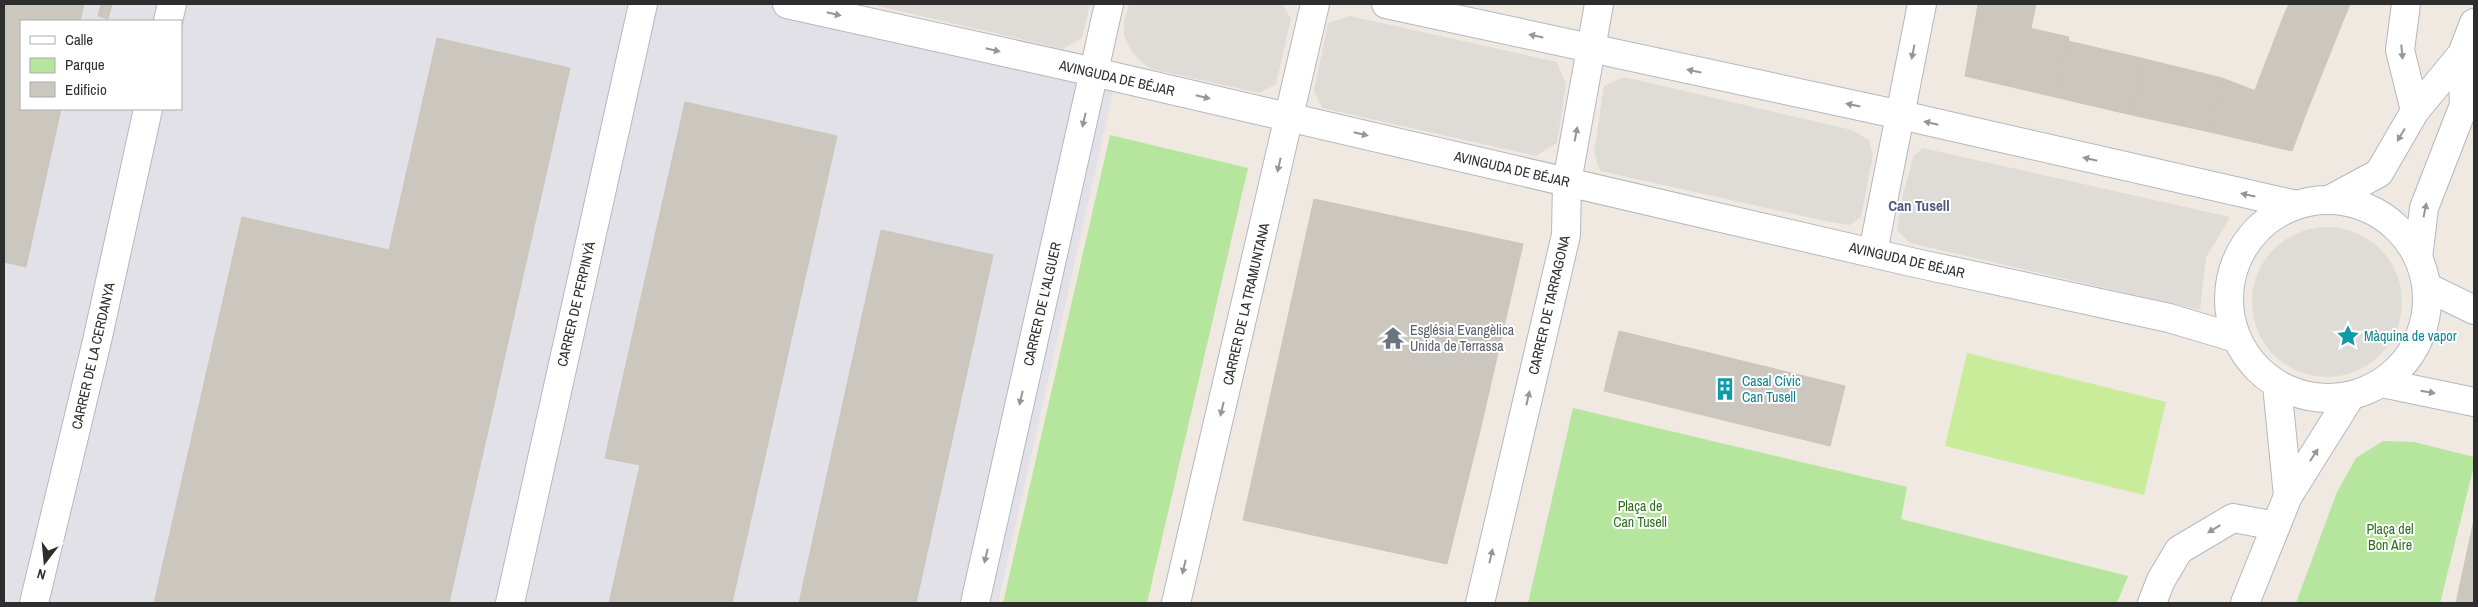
<svg xmlns="http://www.w3.org/2000/svg" width="2478" height="607" viewBox="0 0 2478 607" font-family="'Archivo Narrow',sans-serif">
	<rect width="100%" height="100%" fill="#efe9e1"/>
	<path fill="#e3e1e8" fill-rule="evenodd" d="M 4,4 L 800,4 L 1118,70 L 998,603 L 4,603 ZM 21,21 L 181,21 L 181,109 L 21,109 Z"/>
	<g fill="#b6e59e">
		<polygon points="1110,135 1248,168 1147,603 1003,603"/>
		<polygon points="1573,408 1907,487 1901,519 2128,576 2117,603 1528,603"/>
		<polygon points="2383,441 2414,442 2474,457 2474,466 2440,603 2296,603 2337,492 2356,458"/>
	</g>
	<polygon fill="#c9ec9a" points="1967,353 2166,402 2144,495 1945,446"/>
	<g fill="#dfdcd8">
		<polygon points="869,4 1090,4 1082,38 1063,49"/>
		<polygon points="1129,4 1283,4 1291,19 1276,84 1260,93 1151,69 1139,60 1130,49 1124,35 1124,22"/>
		<polygon points="1350,16 1557,62 1566,84 1557,143 1536,156 1322,108 1314,91 1328,23"/>
		<polygon points="1624,77 1852,130 1869,140 1873,155 1861,217 1850,225 1830,222 1600,171 1594,152 1604,86"/>
		<polygon points="1923,148 2230,217 2206,258 2200,310 1910,243 1897,230 1903,194 1914,155"/>
		<circle cx="2327" cy="302" r="75"/>
	</g>
	<g fill="#cbc7bf" stroke="#cbc5ba">
		<polygon points="4,4 84,4 80,21 21,21 21,109 61,109 26,267 4,262"/>
		<polygon points="101,4 112,4 108,19 98,16"/>
		<polygon points="1978,4 2036,4 2031,28 1976,16"/>
		<polygon points="2289,4 2350,4 2337,36 2284,15"/>
		<polygon points="2284,15 2337,36 2307,111 2255,90"/>
		<polygon points="1976,16 2069,37 2055,97 1965,76"/>
		<polygon points="437,38 570,68 449,603 154,603 242,217 389,250"/>
		<polygon points="2068,41 2145,59 2132,115 2055,97"/>
		<polygon points="2145,59 2222,78 2210,132 2132,115"/>
		<polygon points="2222,78 2307,111 2292,151 2210,132"/>
		<polygon points="685,102 837,136 732,603 609,603 640,465 605,458"/>
		<polygon points="1314,199 1523,244 1480,431 1447,564 1243,520"/>
		<polygon points="881,230 993,255 916,603 799,603"/>
		<polygon points="1619,331 1845,386 1830,446 1604,391"/>
		<polygon points="2474,520 2474,603 2456,603"/>
	</g>
	<g fill="none" stroke-linecap="round" stroke-linejoin="round">
		<defs>
			<g id="street">
				<polyline points="2406,4 2400,50 2415,111"/>
				<polyline points="168,21 172,4"/>
				<polyline points="1873,252 1922,4"/>
				<polyline points="34,603 97,341 148,109"/>
				<polyline points="510,603 643,4"/>
				<polyline points="975,603 1109,4"/>
				<polyline points="1176,603 1315,4"/>
				<polyline points="1480,603 1566,235 1567,182 1599,4"/>
				<polyline points="2152,603 2161,580 2179,550 2233,518 2276,526"/>
			</g>
			<g id="secondary">
				<polyline points="787,4 1094,72 1911,262 2169,318 2236,338"/>
				<polyline points="1386,4 1901,115 2296,205"/>
				<polyline points="2329,200 2379,173 2415,111 2462,54 2474,23"/>
				<circle cx="2328" cy="299" r="99"/>
				<polyline points="2418,258 2424,208 2464,105 2462,54"/>
				<polyline points="2427,287 2474,310"/>
				<polyline points="2382,383 2474,402"/>
				<polyline points="2277,385 2288,496"/>
				<polyline points="2245,603 2288,496 2350,397"/>
			</g>
		</defs>
		<use href="#street" stroke="#b4b7c1" stroke-width="30"/>
		<use href="#secondary" stroke="#b4b7c1" stroke-width="30"/>
		<use href="#street" stroke="#fff" stroke-width="28"/>
		<use href="#secondary" stroke="#fff" stroke-width="28"/>
	</g>
	<defs><path id="oneway-solid" d="M-6-.8H1V-3.2L6.5 0L1 3.2V.8H-6Z" transform="scale(1.25)"/></defs>
	<g fill="#969696">
		<use href="#oneway-solid" transform="translate(834 14) rotate(13)"/>
		<use href="#oneway-solid" transform="translate(1536 36) rotate(-168)"/>
		<use href="#oneway-solid" transform="translate(993 50) rotate(13)"/>
		<use href="#oneway-solid" transform="translate(1913 52) rotate(101)"/>
		<use href="#oneway-solid" transform="translate(2402 52) rotate(84)"/>
		<use href="#oneway-solid" transform="translate(1694 71) rotate(-168)"/>
		<use href="#oneway-solid" transform="translate(1203 97) rotate(13)"/>
		<use href="#oneway-solid" transform="translate(1853 105) rotate(-168)"/>
		<use href="#oneway-solid" transform="translate(1084 120) rotate(103)"/>
		<use href="#oneway-solid" transform="translate(1931 123) rotate(-167)"/>
		<use href="#oneway-solid" transform="translate(1361 134) rotate(13)"/>
		<use href="#oneway-solid" transform="translate(1576 134) rotate(-79)"/>
		<use href="#oneway-solid" transform="translate(2401 135) rotate(121)"/>
		<use href="#oneway-solid" transform="translate(2090 159) rotate(-167)"/>
		<use href="#oneway-solid" transform="translate(1279 165) rotate(103)"/>
		<use href="#oneway-solid" transform="translate(2248 195) rotate(-168)"/>
		<use href="#oneway-solid" transform="translate(2425 210) rotate(-78)"/>
		<use href="#oneway-solid" transform="translate(2428 392) rotate(10)"/>
		<use href="#oneway-solid" transform="translate(1021 398) rotate(103)"/>
		<use href="#oneway-solid" transform="translate(1528 398) rotate(-77)"/>
		<use href="#oneway-solid" transform="translate(1222 409) rotate(103)"/>
		<use href="#oneway-solid" transform="translate(2314 455) rotate(-57)"/>
		<use href="#oneway-solid" transform="translate(2214 529) rotate(149)"/>
		<use href="#oneway-solid" transform="translate(986 556) rotate(103)"/>
		<use href="#oneway-solid" transform="translate(1491 556) rotate(-77)"/>
		<use href="#oneway-solid" transform="translate(1184 567) rotate(103)"/>
	</g>
	<defs>
		<symbol id="sight-bare" viewBox="-9 -9 18 18"><path d="M0-6L1.8-2.2L6-1.7L2.9 1.2L3.7 5.4L0 3.3L-3.7 5.4L-2.9 1.2L-6-1.7L-1.8-2.2Z" fill="#0f9aa8" stroke="#fff" stroke-width="2.5" paint-order="stroke"/></symbol>
		<symbol id="temple-bare" viewBox="-9 -9 18 18"><path d="M0-6L5-2H3V0L6.5 2.5H4V6H1.5V3h-3V6H-4V2.5H-6.5L-3 0V-2H-5Z" fill="#6b7280" stroke="#fff" stroke-width="2.5" paint-order="stroke"/></symbol>
		<symbol id="building-bare" viewBox="-9 -9 18 18"><path d="M-4-6H4V6H1V3H-1V6H-4ZM-2.5-4.3h1.7v1.8h-1.7ZM.8-4.3h1.7v1.8H.8ZM-2.5-1h1.7V.8h-1.7ZM.8-1h1.7V.8H.8Z" fill="#0f9aa8" stroke="#fff" stroke-width="2.5" paint-order="stroke"/></symbol>
	</defs>
	<g fill-rule="evenodd">
		<use href="#sight-bare" x="2332" y="320" width="32" height="32"/>
		<use href="#temple-bare" x="1377" y="322" width="32" height="32"/>
		<use href="#building-bare" x="1709" y="373" width="32" height="32"/>
	</g>
	<g text-anchor="middle" dominant-baseline="central" stroke-width="4" stroke-linejoin="round" paint-order="stroke">
		<g font-size="14" fill="#2e2e2e" stroke="#fff">
			<text transform="translate(1117 78) rotate(13)">AVINGUDA DE BÉJAR</text>
			<text transform="translate(1512 169) rotate(13)">AVINGUDA DE BÉJAR</text>
			<text transform="translate(1907 260) rotate(13)">AVINGUDA DE BÉJAR</text>
			<text transform="translate(576 304) rotate(-77)">CARRER DE PERPINYÀ</text>
			<text transform="translate(1042 304) rotate(-77)">CARRER DE L'ALGUER</text>
			<text transform="translate(1246 304) rotate(-77)">CARRER DE LA TRAMUNTANA</text>
			<text transform="translate(1549 305) rotate(-77)">CARRER DE TARRAGONA</text>
			<text transform="translate(93 356) rotate(-77)">CARRER DE LA CERDANYA</text>
		</g>
		<g font-size="14" fill="#5b616d" stroke="#fff" text-anchor="start">
			<text x="1410" y="330">Església Evangèlica<tspan x="1410" dy="16">Unida de Terrassa</tspan></text>
		</g>
		<g font-size="14" fill="#0d838f" stroke="#fff" text-anchor="start">
			<text x="2364" y="336">Màquina de vapor</text>
			<text x="1742" y="381">Casal Cívic<tspan x="1742" dy="16">Can Tusell</tspan></text>
		</g>
		<g font-size="14" fill="#2c6e1b" stroke="#fff">
			<text x="1640" y="506">Plaça de<tspan x="1640" dy="16">Can Tusell</tspan></text>
			<text x="2390" y="529">Plaça del<tspan x="2390" dy="16">Bon Aire</tspan></text>
		</g>
		<g font-size="15" font-weight="bold" fill="#4d5680" stroke="#fff">
			<text x="1919" y="205">Can Tusell</text>
		</g>
	</g>
	<rect width="2478" height="607" fill="none" stroke="#2e2e2e" stroke-width="10"/>
	<rect x="20" y="20" width="162" height="90" fill="#ffffff" stroke="#ababab"/>
	<rect x="30" y="36" width="25" height="8" fill="#ffffff" stroke="#ababab"/>
	<text x="65" y="45" font-size="15" fill="#2e2e2e">Calle</text>
	<rect x="30" y="58" width="25" height="15" fill="#b6e59e" stroke="#ababab"/>
	<text x="65" y="70" font-size="15" fill="#2e2e2e">Parque</text>
	<rect x="30" y="82" width="25" height="15" fill="#cbc7bf" stroke="#ababab"/>
	<text x="65" y="95" font-size="15" fill="#2e2e2e">Edificio</text>
	<g transform="translate(45 562) rotate(196)" stroke="#ffffff" stroke-width="4" paint-order="stroke">
	<path d="M0-4L9 19L0 12L-9 19Z" fill="#2e2e2e"/>
	<text y="-8" font-size="14" font-weight="bold" text-anchor="middle" fill="#2e2e2e">N</text>
	</g>
</svg>
